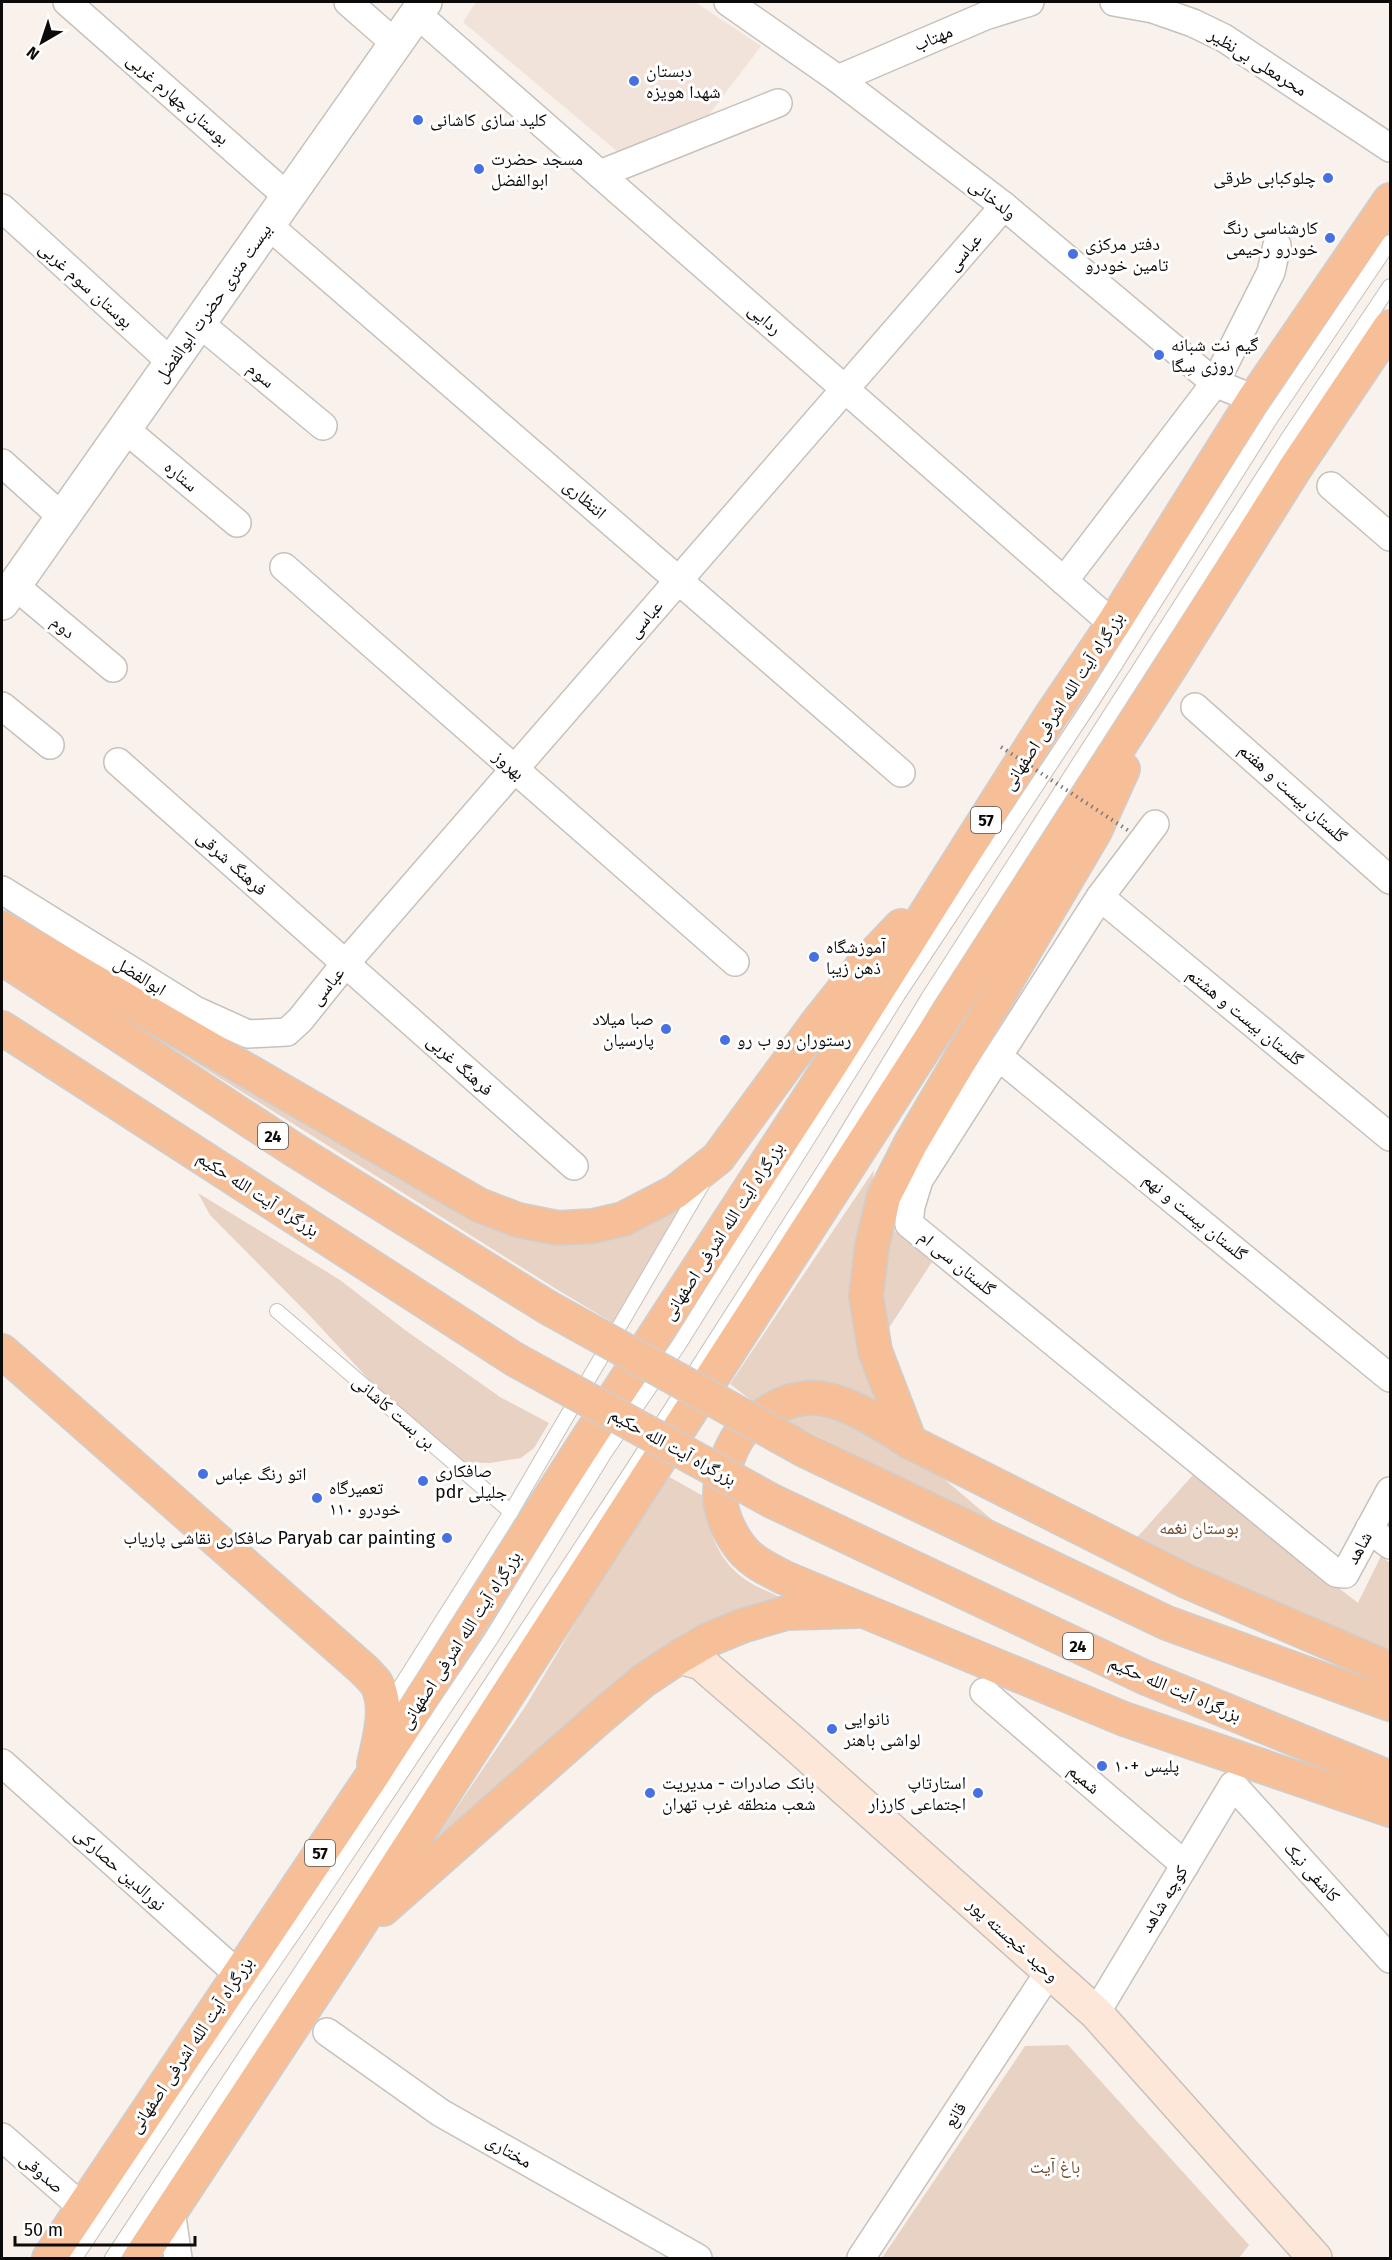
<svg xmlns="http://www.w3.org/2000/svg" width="1392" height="2260" viewBox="0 0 1392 2260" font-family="'Fira Sans','Noto Naskh Arabic',sans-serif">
	<rect width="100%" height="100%" fill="#f8f1ec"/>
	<polygon fill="#f1e3da" points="476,2 695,2 761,46 708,116 618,152 463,22"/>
	<g fill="#e7d2c4">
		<polygon points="11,947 495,1221 689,1198 613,1323 558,1290"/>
		<polygon points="874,1170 869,1202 890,1419 755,1403 730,1384"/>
		<polygon points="198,1193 340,1280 405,1330 500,1397 549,1423 534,1448 521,1458 490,1463 459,1462 411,1425 312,1318 210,1215"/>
		<polygon points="885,1223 932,1262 881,1340"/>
		<polygon points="824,1411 895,1444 943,1478 1003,1529 779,1417"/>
		<path d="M 664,1474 L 705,1497 C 708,1535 720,1567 756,1586 C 767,1592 779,1595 789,1603 L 734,1618 L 415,1869 L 527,1704 Z"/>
		<polygon points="1193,1475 1358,1603 1381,1556 1390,1563 1390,1651 1134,1541"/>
		<polygon points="1068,2045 1249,2245 1239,2258 882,2258 1025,2046"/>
	</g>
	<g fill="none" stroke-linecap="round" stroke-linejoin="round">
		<defs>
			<g id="service">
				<polyline points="277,1311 511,1512"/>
				<polyline points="388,1706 511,1512 703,1183"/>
				<polyline points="75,2258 198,2072 319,1896 492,1637 604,1454 678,1346 898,995 1093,700 1271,418 1390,242"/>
				<polyline points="112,2258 632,1470 831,1159 928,998 1288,438 1390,286"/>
			</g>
			<g id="minor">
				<polyline points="67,2 288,197"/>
				<polyline points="348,2 396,44"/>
				<polyline points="728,2 838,79 1004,206 1215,383 1254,399"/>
				<polyline points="1114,2 1153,9 1193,23 1224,38 1390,148"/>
				<polyline points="417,14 1113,624"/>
				<polyline points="838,79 985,16 1030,2"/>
				<polyline points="600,174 778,103"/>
				<polyline points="2,208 171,362"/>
				<polyline points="268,225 901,773"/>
				<polyline points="199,323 323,426"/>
				<polyline points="125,429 237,523"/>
				<polyline points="2,463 62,517"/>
				<polyline points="1331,486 1390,537"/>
				<polyline points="284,567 735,962"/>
				<polyline points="1064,581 1215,383 1271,272 1277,245"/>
				<polyline points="14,585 113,668"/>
				<polyline points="2,706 50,745"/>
				<polyline points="1195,707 1390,880"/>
				<polyline points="118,762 574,1166"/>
				<polyline points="1155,824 1100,897 919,1180 911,1206 909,1224 1336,1573 1345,1574 1390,1491"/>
				<polyline points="2,890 195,1010 248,1034 287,1032 300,1020 345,964 1004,206"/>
				<polyline points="1100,897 1390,1137"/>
				<polyline points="999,1057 1390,1378"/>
				<polyline points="1369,1529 1390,1545"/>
				<polyline points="984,1692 1185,1865"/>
				<polyline points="2,1763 238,1974"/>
				<polyline points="1096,2013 1233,1785 1390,1959"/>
				<polyline points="327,2032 441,2113 698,2258"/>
				<polyline points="2,2137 83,2208"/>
				<polyline points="171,2210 178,2258"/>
				<polyline points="861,2258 1049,1972"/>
			</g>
			<polyline id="tertiary" points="2,603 425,2"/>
			<polyline id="secondary" points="679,1657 701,1663 797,1746 1096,2013 1315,2258"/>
			<g id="trunk">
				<polyline points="2,928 479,1205 518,1220 558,1228 593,1226 623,1219 675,1192 718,1158 817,1023 860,969 901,926"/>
				<polyline points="2,958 293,1149 547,1307"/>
				<polyline points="2,1028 514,1359"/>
				<path d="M 2,1351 L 363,1669 C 367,1673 372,1678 376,1683 C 390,1706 379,1740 374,1764"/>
				<polyline points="910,1442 875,1351 866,1296 872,1246 884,1196 911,1143 1095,831 1123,769"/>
				<polyline points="806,1451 1167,1623 1390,1704"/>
				<polyline points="772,1501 1144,1677 1390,1778"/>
				<path d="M 1390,1669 L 1186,1581 L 910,1442 C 883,1425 841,1395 807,1398 C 791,1399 778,1405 765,1414 C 759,1418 752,1422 746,1427 C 732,1441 720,1474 720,1494 C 720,1511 728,1530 738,1544 C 749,1561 768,1569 785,1578 L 1124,1719 L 1390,1810"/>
				<polyline points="383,1909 599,1718 643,1681 679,1657 708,1640 742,1626 786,1613 856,1611"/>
				<polyline points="49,2258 372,1776 585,1443 829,1067 1050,717 1113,624 1254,399 1390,200"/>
				<polyline points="140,2258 350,1939 1171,666 1294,470 1390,327"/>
			</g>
		</defs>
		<use href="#service" stroke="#c7c1bc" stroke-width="16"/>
		<use href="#minor" stroke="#c7c1bc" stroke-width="30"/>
		<use href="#tertiary" stroke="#c7c1bc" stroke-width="36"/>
		<use href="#secondary" stroke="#c7c1bc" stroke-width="36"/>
		<use href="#trunk" stroke="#cfcece" stroke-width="36"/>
		<use href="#service" stroke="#fff" stroke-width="14"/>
		<use href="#minor" stroke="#fff" stroke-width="27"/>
		<use href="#tertiary" stroke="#fff" stroke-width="33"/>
		<use href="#secondary" stroke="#fce7d8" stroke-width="33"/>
		<use href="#trunk" stroke="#f6bf98" stroke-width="33"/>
		<defs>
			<g id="trunk-bridge">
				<polyline points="547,1307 806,1451"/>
				<polyline points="514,1359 772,1501"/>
			</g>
		</defs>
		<use href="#trunk-bridge" stroke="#cfcece" stroke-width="36" stroke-linecap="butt"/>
		<polyline stroke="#7e7976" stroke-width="4" stroke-dasharray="1.5 4.5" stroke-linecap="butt" points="1001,747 1129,831"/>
		<use href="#trunk-bridge" stroke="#f6bf98" stroke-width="33"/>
	</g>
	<g fill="#4771e3" stroke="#fff" stroke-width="2">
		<circle cx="634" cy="81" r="6"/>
		<circle cx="418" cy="120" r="6"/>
		<circle cx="479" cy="169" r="6"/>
		<circle cx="1328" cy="178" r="6"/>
		<circle cx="1330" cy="238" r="6"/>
		<circle cx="1073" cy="254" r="6"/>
		<circle cx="1159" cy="355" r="6"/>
		<circle cx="814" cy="957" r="6"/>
		<circle cx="666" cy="1029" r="6"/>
		<circle cx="725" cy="1040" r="6"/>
		<circle cx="203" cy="1474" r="6"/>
		<circle cx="423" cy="1481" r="6"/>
		<circle cx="317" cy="1498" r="6"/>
		<circle cx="447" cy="1538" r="6"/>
		<circle cx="832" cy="1729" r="6"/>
		<circle cx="1102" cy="1766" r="6"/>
		<circle cx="650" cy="1793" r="6"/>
		<circle cx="978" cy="1793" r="6"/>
	</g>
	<g text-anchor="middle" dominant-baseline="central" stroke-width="6" stroke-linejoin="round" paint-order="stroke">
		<g fill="#fff" stroke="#565453" stroke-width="1.5">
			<rect x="971" y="807" width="30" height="26" rx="4.5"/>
			<rect x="258" y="1123" width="30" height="26" rx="4.5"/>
			<rect x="1063" y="1633" width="30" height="26" rx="4.5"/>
			<rect x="305" y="1840" width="30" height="26" rx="4.5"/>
		</g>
		<g font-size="16" font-weight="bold" fill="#0d0b09">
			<text x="986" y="820">57</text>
			<text x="273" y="1136">24</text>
			<text x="1078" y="1646">24</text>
			<text x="320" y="1853">57</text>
		</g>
		<g font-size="18" fill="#0d0b09" stroke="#fff">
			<text transform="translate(933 38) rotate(-23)">مهتاب</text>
			<text transform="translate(1258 62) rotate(32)">محرمعلی بی‌نظیر</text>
			<text transform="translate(178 99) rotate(41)">بوستان چهارم غربی</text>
			<text transform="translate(993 199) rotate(38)">ولدخانی</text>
			<text transform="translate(964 252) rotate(-49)">عباسی</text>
			<text transform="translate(86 285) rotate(42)">بوستان سوم غربی</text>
			<text transform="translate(213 303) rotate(-55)">بیست متری حضرت ابوالفضل</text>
			<text transform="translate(765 319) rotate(41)">ردایی</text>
			<text transform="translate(261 375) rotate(40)">سوم</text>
			<text transform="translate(181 476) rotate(40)">ستاره</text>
			<text transform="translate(585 499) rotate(41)">انتظاری</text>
			<text transform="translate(645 619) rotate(-49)">عباسی</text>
			<text transform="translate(63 627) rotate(40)">دوم</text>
			<text transform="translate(1063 701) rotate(-57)">بزرگراه آیت الله اشرفی اصفهانی</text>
			<text transform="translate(509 765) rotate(41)">بهروز</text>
			<text transform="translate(1293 793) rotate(42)">گلستان بیست و هفتم</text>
			<text transform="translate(232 863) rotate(42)">فرهنگ شرقی</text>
			<text transform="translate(140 976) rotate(32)">ابوالفضل</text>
			<text transform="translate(327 986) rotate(-51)">عباسی</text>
			<text transform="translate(1245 1017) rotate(39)">گلستان بیست و هشتم</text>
			<text transform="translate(460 1065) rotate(42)">فرهنگ غربی</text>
			<text transform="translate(258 1194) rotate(33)">بزرگراه آیت الله حکیم</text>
			<text transform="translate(1195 1217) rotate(39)">گلستان بیست و نهم</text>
			<text transform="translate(723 1231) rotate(-57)">بزرگراه آیت الله اشرفی اصفهانی</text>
			<text transform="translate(957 1263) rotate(39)">گلستان سی ام</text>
			<text transform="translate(394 1412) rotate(41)">بن بست کاشانی</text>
			<text transform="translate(673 1447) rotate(29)">بزرگراه آیت الله حکیم</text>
			<text transform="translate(1359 1548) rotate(-61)">شاهد</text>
			<text transform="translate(460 1640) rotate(-57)">بزرگراه آیت الله اشرفی اصفهانی</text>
			<text transform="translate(1175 1689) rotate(23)">بزرگراه آیت الله حکیم</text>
			<text transform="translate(1084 1779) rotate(41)">شمیم</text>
			<text transform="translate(120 1869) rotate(42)">نورالدین حصارکی</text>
			<text transform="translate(1312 1872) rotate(48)">کاشفی نیک</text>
			<text transform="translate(1164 1899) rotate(-59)">کوچه شاهد</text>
			<text transform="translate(1013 1940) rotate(42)">وحید خجسته پور</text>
			<text transform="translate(191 2045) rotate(-56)">بزرگراه آیت الله اشرفی اصفهانی</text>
			<text transform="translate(955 2115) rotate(-57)">قانع</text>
			<text transform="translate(509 2151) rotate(30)">مختاری</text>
			<text transform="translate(42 2173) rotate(41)">صدوقی</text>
		</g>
		<g font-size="18" fill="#0d0b09" stroke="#fff" text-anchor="start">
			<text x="646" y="71">دبستان<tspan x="646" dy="21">شهدا هویزه</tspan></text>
			<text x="430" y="120">کلید سازی کاشانی</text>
			<text x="491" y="159">مسجد حضرت<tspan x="491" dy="21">ابوالفضل</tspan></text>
			<text x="1316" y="178" text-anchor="end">چلوکبابی طرقی</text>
			<text x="1318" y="228" text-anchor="end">کارشناسی رنگ<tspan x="1318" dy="21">خودرو رحیمی</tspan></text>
			<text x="1085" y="244">دفتر مرکزی<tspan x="1085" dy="21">تامین خودرو</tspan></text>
			<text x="1171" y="345">گیم نت شبانه<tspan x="1171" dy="21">روزی سِگا</tspan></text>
			<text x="826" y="947">آموزشگاه<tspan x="826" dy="21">ذهن زیبا</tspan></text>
			<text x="654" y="1019" text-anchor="end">صبا میلاد<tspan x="654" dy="21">پارسیان</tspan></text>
			<text x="737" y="1040">رستوران رو ب رو</text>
			<text x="435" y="1471">صافکاری<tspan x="435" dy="21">pdr جلیلی</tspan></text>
			<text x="215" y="1474">اتو رنگ عباس</text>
			<text x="329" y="1488">تعمیرگاه<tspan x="329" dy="21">خودرو ۱۱۰</tspan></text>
			<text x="435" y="1538" text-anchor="end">صافکاری نقاشی پاریاب Paryab car painting</text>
			<text x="844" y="1719">نانوایی<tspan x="844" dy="21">لواشی باهنر</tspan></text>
			<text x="1114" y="1766">پلیس +۱۰</text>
			<text x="662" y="1783">بانک صادرات - مدیریت<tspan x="662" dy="21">شعب منطقه غرب تهران</tspan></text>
			<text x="966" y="1783" text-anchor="end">استارتاپ<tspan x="966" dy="21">اجتماعی کارزار</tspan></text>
		</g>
		<g font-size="18" fill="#724828" stroke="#fff">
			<text x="1199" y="1528">بوستان نغمه</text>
			<text x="1055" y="2167">باغ آیت</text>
		</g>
	</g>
	<rect width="1392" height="2260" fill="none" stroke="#0d0b09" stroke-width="6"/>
	<g transform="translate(42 42) rotate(219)" stroke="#ffffff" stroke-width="4.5" paint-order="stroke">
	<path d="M0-4.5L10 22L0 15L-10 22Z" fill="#0d0b09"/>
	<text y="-9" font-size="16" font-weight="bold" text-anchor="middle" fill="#0d0b09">N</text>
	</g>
	<path d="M15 2236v9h180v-9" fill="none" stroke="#0d0b09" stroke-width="3"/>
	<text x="24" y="2236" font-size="18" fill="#0d0b09" stroke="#ffffff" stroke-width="4.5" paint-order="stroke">50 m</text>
</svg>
